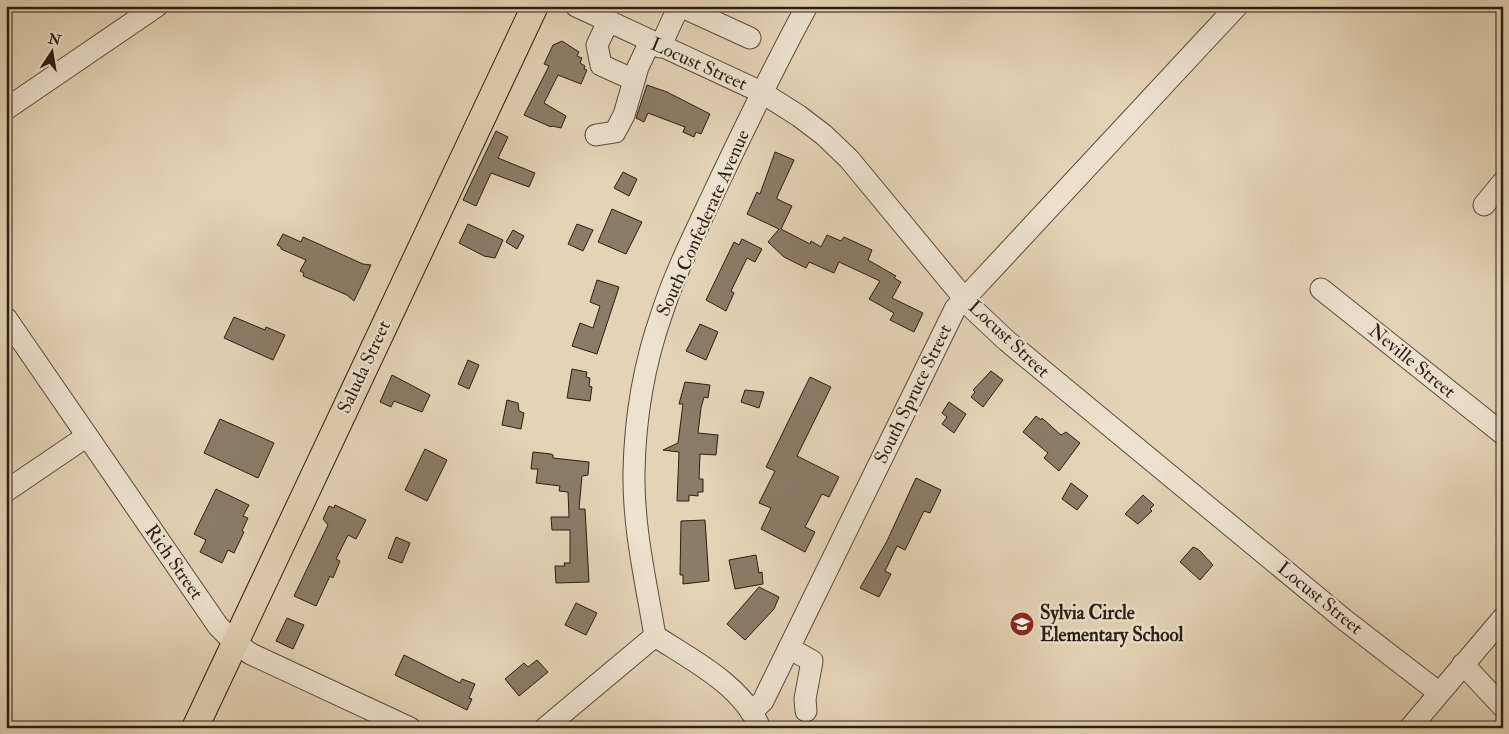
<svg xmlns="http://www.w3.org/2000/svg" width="1509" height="734" viewBox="0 0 1509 734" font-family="'IM FELL Double Pica',serif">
	<rect width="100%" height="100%" fill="#e4d3b5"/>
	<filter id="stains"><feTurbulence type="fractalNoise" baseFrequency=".004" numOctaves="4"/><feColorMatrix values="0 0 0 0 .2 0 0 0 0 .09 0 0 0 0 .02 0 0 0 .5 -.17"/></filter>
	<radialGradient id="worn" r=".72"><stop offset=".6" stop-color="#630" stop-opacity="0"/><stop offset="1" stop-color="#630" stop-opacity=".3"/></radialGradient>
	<g fill="#8b7c67" stroke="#2b1e13">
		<polygon points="562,41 579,52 577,56 582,58 580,63 585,66 584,69 587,70 581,84 558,75 544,103 566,116 561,128 552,126 551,127 524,115 549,66 544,64 553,45"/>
		<polygon points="647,85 667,92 710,114 701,134 696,132 694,137 683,132 685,127 648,113 644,122 636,118"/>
		<polygon points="496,131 508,137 498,158 535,173 529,187 491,173 476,206 463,200"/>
		<polygon points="775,152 794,160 777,197 777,199 792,206 781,229 810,244 811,241 821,247 827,235 841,241 844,237 872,250 868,260 896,276 894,278 901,282 892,298 923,313 914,332 890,320 894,313 869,299 880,281 839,262 834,273 809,262 806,268 784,257 768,242 779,229 747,214 757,192 760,194"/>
		<polygon points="623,172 637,179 629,196 614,188"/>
		<polygon points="612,209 642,222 626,254 598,242"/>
		<polygon points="468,224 503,240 495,258 484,256 459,243"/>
		<polygon points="577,224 593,230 583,251 568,244"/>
		<polygon points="513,230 524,236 517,249 506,242"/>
		<polygon points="283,234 301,242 303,237 363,264 371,265 354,301 347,295 303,276 304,273 300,271 306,260 281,249 281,247 277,245"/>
		<polygon points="742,239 762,249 755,262 747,258 731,291 734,293 726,311 706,300 734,242 739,245"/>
		<polygon points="597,280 619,287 597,354 572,346 580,323 593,328 600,306 590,302"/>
		<polygon points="234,317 265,330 266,327 285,335 273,360 224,338"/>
		<polygon points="700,324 718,332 706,360 686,351"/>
		<polygon points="468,360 479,365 469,389 458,384"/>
		<polygon points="572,369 587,372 586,377 590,378 589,386 592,387 590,401 567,398"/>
		<polygon points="991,371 1003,380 983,407 971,397 975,392 973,390"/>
		<polygon points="392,375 430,395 422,412 394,401 391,407 380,402"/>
		<polygon points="810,377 831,387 797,456 839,477 829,497 822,494 805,527 815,532 805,552 761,529 771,508 759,503 775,471 766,467"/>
		<polygon points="685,382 710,385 708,398 704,397 701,408 698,433 718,435 716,455 700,454 699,479 703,479 703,492 698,492 698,496 689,495 689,501 677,501 679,452 663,450 678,443 683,404 679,404"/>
		<polygon points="745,390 764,392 759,408 741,402"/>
		<polygon points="507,400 518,403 519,411 524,413 521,429 502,425"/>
		<polygon points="949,402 966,414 954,433 942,424 947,417 942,413"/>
		<polygon points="1036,416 1041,420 1042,418 1061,435 1066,432 1080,443 1059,471 1044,458 1048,453 1023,432"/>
		<polygon points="220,419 274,443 258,478 204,453"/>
		<polygon points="425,449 447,460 427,501 405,490"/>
		<polygon points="533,452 551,454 553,455 553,458 589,462 588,475 582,476 579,509 585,509 589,582 556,583 555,566 565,566 564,563 570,563 570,530 552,530 551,517 569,517 568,492 559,491 560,486 536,483 538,469 531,469"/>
		<polygon points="916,478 941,490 930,513 924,511 905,550 897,546 885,571 891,574 879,597 860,588 887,541"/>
		<polygon points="1071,483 1088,496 1077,510 1062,499"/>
		<polygon points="216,489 249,505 243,516 248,518 242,531 244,532 234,553 228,550 222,563 200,552 206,540 194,534"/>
		<polygon points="1143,495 1154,505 1150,509 1152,511 1138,524 1125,514"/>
		<polygon points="335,505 366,520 356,539 348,535 336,559 340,561 333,578 330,576 316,606 294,596 328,525 323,519 329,506 334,508"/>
		<polygon points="705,520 709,581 683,584 683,575 680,575 681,521"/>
		<polygon points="396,537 410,543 402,563 388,558"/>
		<polygon points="1193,547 1199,550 1213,565 1200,580 1180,562"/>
		<polygon points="756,555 759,573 762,572 763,584 735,589 729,560"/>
		<polygon points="759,587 779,597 774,609 745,640 727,624"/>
		<polygon points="576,603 597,613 586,635 565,625"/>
		<polygon points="287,618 304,625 293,649 276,641"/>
		<polygon points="404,655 460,683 462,679 475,684 469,698 472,699 467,710 395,675"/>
		<polygon points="537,660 548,672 519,696 505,679 524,663 528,667"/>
	</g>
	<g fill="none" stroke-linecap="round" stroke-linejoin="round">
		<defs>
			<g id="minor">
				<polyline points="576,6 761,92 799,116 824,135 849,159 973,309 1007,341 1346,621 1438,692"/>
				<polyline points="680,6 750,38"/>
				<polyline points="608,22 597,45 601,65 634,80"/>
				<polyline points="660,47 679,6"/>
				<polyline points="6,109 157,6"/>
				<polyline points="596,135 615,132 624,115 638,67 650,42"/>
				<polyline points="1484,205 1503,182"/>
				<polyline points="1321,289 1503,434"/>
				<polyline points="6,318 218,626 234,642 251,654 410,728"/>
				<polyline points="6,491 87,436"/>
				<path d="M 655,636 C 646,582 633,528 634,472 C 635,418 644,364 662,313 C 676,270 697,229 716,188 C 745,127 774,66 807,6"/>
				<path d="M 655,636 C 692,660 742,685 760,728"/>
				<polyline points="789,648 812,661 805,699 806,711"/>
				<polyline points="1463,664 1503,707"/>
				<polyline points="751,712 763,701 955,309 1237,6"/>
				<polyline points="545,728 655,636"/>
				<polyline points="1410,728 1503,618"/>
			</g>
			<polyline id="major" points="195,728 535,6"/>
		</defs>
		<use href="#minor" stroke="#594b3c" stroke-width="23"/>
		<use href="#major" stroke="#2b1e13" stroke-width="28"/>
		<use href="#minor" stroke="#ede2cf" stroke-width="21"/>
		<use href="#major" stroke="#e4d3b5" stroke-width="26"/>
	</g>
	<defs>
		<symbol id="school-disc" viewBox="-11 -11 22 22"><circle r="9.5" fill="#8f2418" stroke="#ede2cf"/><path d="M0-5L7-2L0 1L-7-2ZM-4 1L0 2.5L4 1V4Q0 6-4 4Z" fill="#fff"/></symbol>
	</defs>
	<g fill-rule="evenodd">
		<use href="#school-disc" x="1008" y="610" width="28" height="28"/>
	</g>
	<g text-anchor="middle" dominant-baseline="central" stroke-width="4.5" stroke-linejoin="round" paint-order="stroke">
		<g font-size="19" fill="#2b1e13" stroke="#ede2cf">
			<text transform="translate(699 64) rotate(24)">Locust Street</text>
			<text transform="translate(703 223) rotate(-66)">South Confederate Avenue</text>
			<text transform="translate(1009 339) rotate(43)">Locust Street</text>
			<text transform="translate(1412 361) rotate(39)">Neville Street</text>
			<text transform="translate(364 367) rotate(-65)">Saluda Street</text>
			<text transform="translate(913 394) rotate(-64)">South Spruce Street</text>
			<text transform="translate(174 562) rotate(55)">Rich Street</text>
			<text transform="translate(1320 598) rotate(39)">Locust Street</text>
		</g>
		<g font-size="19" font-weight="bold" fill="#2b1e13" stroke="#ede2cf" text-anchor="start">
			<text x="1040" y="613">Sylvia Circle<tspan x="1040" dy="22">Elementary School</tspan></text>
		</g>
	</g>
	<rect width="1509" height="734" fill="none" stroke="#e4d3b5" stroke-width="25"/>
	<rect x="8" y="8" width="1494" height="719" fill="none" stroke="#2b1e13" stroke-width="2.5"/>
	<rect x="12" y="12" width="1484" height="709" fill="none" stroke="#2b1e13"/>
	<g transform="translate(52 52) rotate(12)" stroke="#ede2cf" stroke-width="4" paint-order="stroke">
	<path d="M0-4L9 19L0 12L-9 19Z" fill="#2b1e13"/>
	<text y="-8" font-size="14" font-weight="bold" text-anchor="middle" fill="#2b1e13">N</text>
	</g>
	<rect width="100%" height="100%" filter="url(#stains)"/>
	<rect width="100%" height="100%" fill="url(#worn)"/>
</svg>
